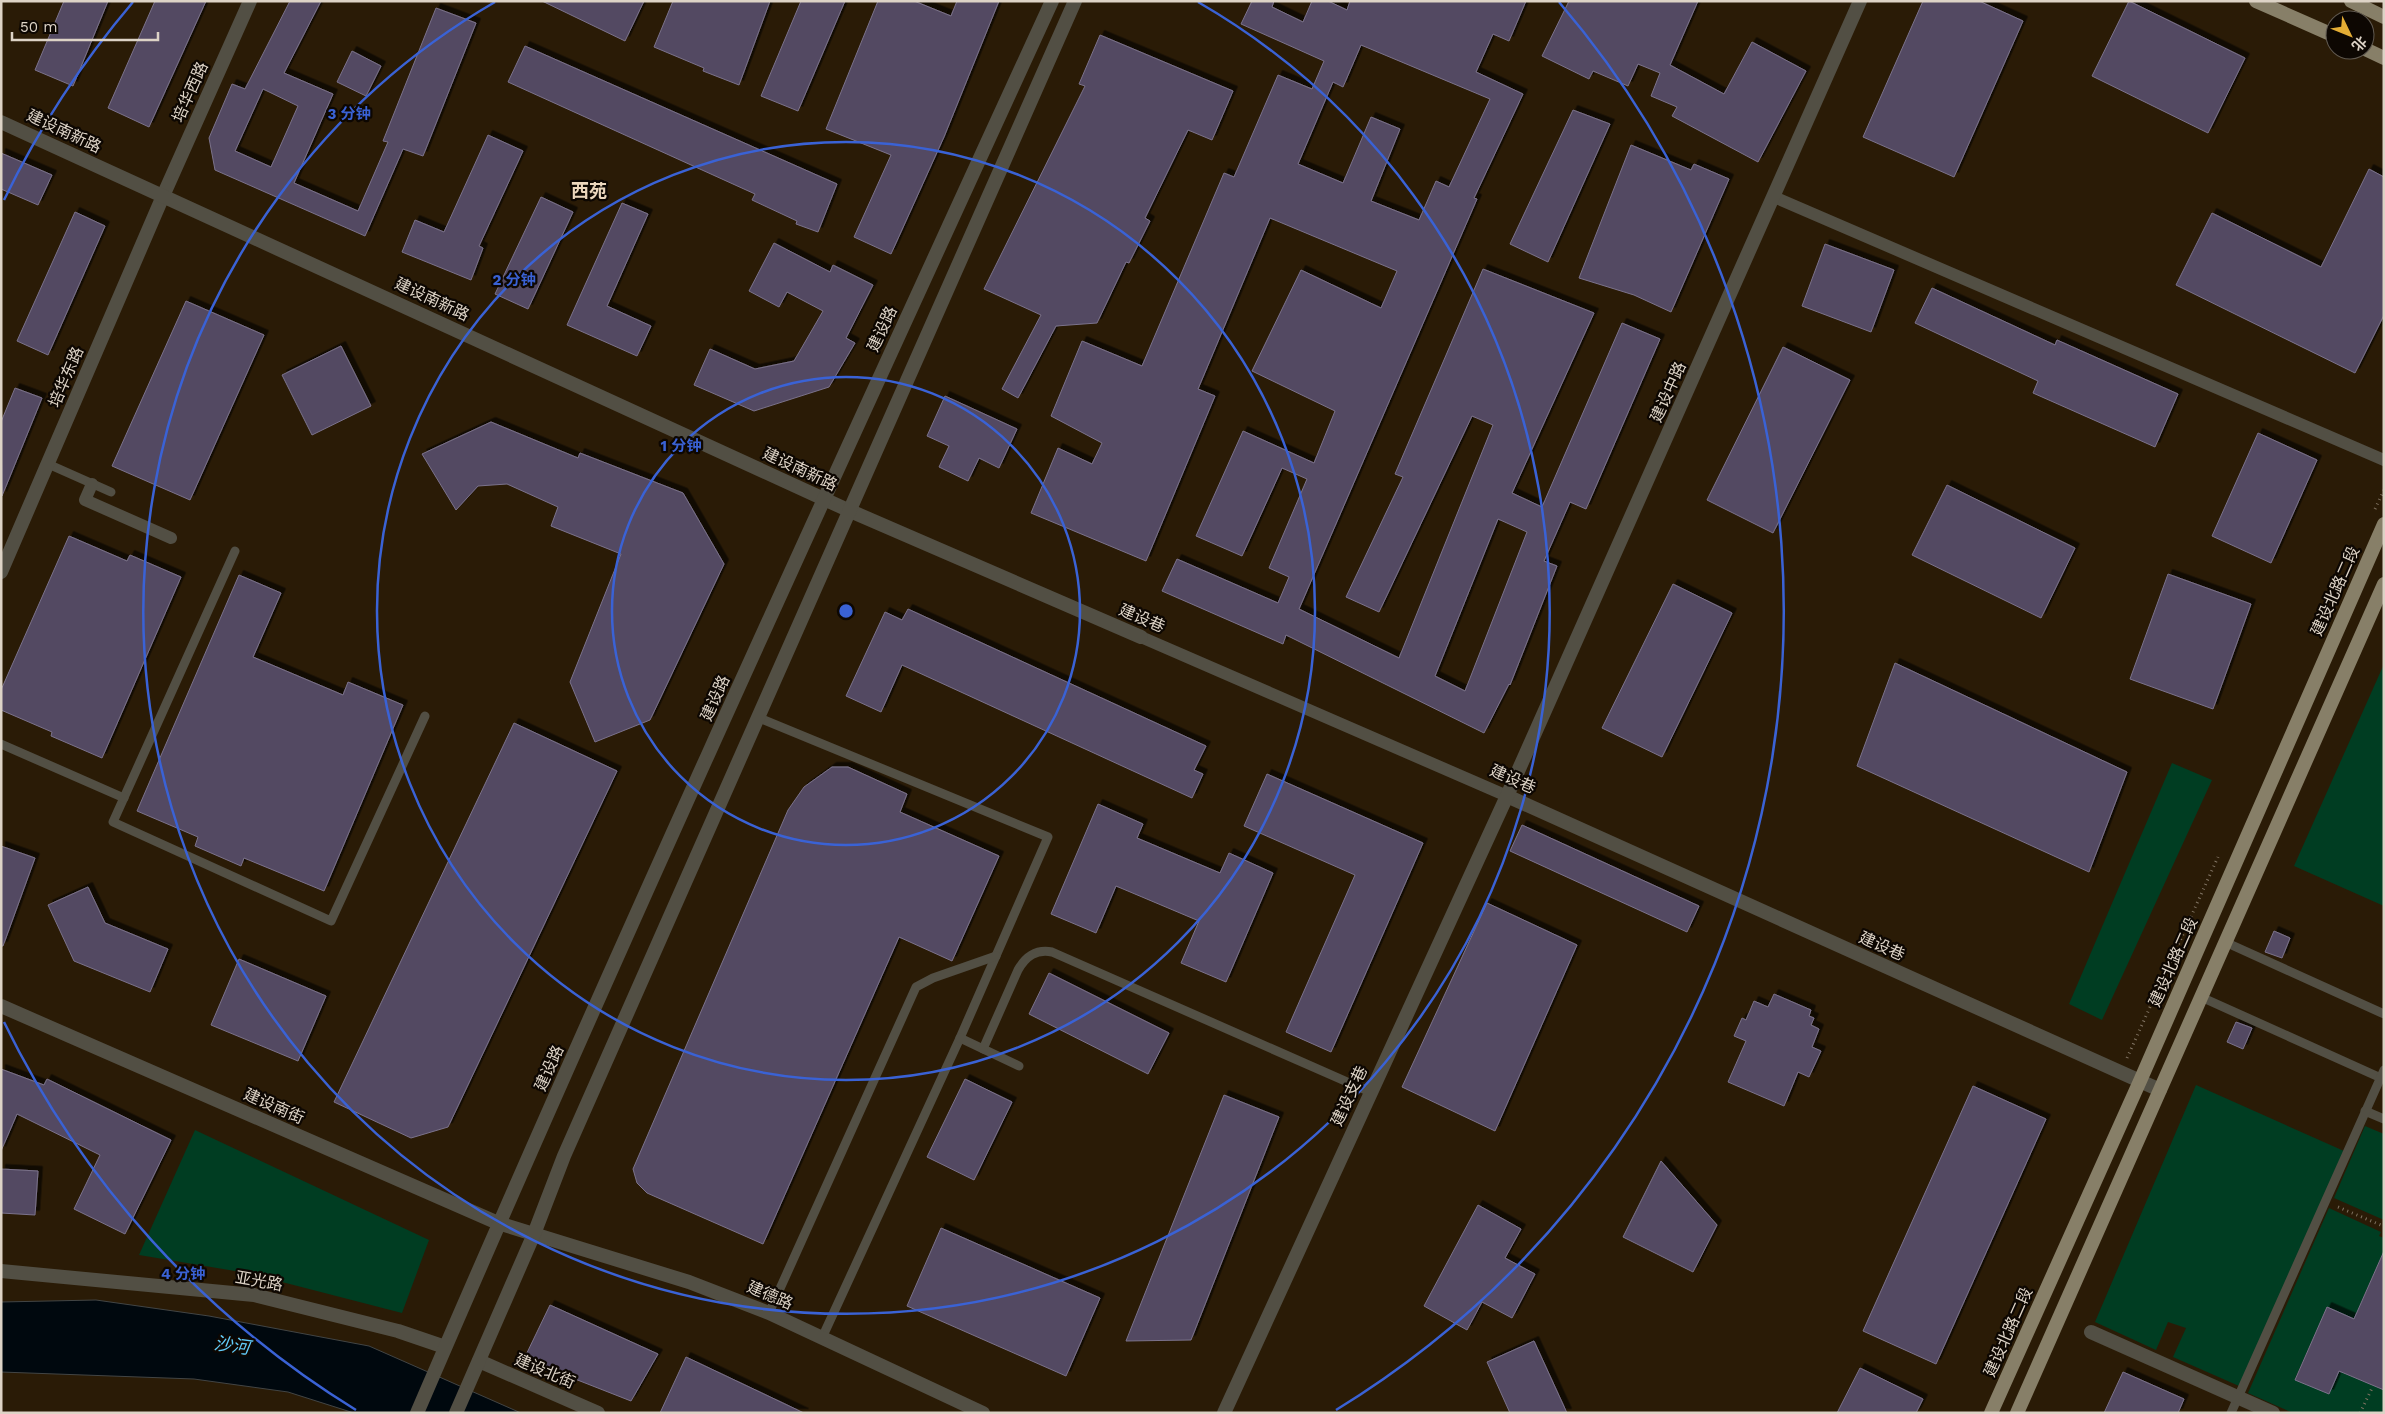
<svg xmlns="http://www.w3.org/2000/svg" width="2385" height="1414" viewBox="0 0 2385 1414" font-family="'Work Sans','Noto Sans SC',sans-serif">
	<defs>
		<filter id="shadow"><feDropShadow dx="4.5" dy="-4.5" stdDeviation="0" flood-color="#0009"/></filter>
	</defs>
	<rect width="100%" height="100%" fill="#2a1b06"/>
	<g fill="#003d22">
		<polygon points="2384,664 2384,906 2294,866"/>
		<polygon points="2172,763 2212,780 2102,1020 2069,1004"/>
		<polygon points="2196,1085 2344,1151 2239,1386 2173,1357 2186,1328 2168,1322 2156,1350 2095,1322"/>
		<polygon points="2365,1126 2384,1134 2384,1220 2334,1198"/>
		<polygon points="195,1130 429,1240 402,1313 247,1273 139,1255"/>
		<polygon points="2329,1208 2381,1232 2379,1236 2384,1238 2384,1251 2359,1307 2370,1326 2327,1307 2295,1379 2329,1394 2339,1371 2384,1390 2384,1413 2293,1413 2248,1393"/>
	</g>
	<polygon fill="#00080e" stroke="#424545" points="96,1300 209,1316 369,1346 521,1413 354,1413 288,1392 194,1379 1,1372 1,1302"/>
	<g fill="#534a62" stroke="#7b728b" fill-rule="evenodd" filter="url(#shadow)">
		<polygon points="64,1 108,1 73,86 35,70"/>
		<polygon points="155,1 206,1 149,127 108,108"/>
		<path d="M 290,1 L 321,1 L 284,73 L 333,94 L 294,183 L 358,211 L 388,142 L 383,141 L 436,8 L 476,23 L 423,156 L 403,149 L 365,236 L 215,170 L 209,138 L 232,84 L 245,89 ZM 263,89 L 298,106 L 271,167 L 235,151 Z"/>
		<polygon points="542,1 644,1 625,41"/>
		<polygon points="673,1 770,1 739,85 703,71 704,68 654,47"/>
		<polygon points="801,1 845,1 798,111 761,96"/>
		<polygon points="878,1 914,1 951,16 957,1 999,1 944,137 891,254 854,237 891,155 826,129"/>
		<path d="M 1252,1 L 1274,1 L 1272,7 L 1303,22 L 1312,1 L 1328,1 L 1347,10 L 1350,1 L 1526,1 L 1509,41 L 1493,34 L 1476,72 L 1523,94 L 1474,198 L 1477,199 L 1299,609 L 1399,658 L 1493,425 L 1472,416 L 1379,612 L 1346,597 L 1403,477 L 1395,474 L 1483,269 L 1594,313 L 1512,493 L 1542,507 L 1622,323 L 1660,339 L 1586,509 L 1570,502 L 1544,561 L 1557,566 L 1510,685 L 1509,684 L 1484,733 L 1286,635 L 1283,644 L 1162,591 L 1177,559 L 1278,603 L 1289,577 L 1269,568 L 1307,479 L 1282,468 L 1242,556 L 1196,536 L 1243,431 L 1314,463 L 1335,411 L 1252,371 L 1301,270 L 1381,308 L 1397,271 L 1270,218 L 1198,389 L 1215,396 L 1146,561 L 1031,513 L 1058,448 L 1092,464 L 1102,443 L 1051,416 L 1082,341 L 1142,366 L 1224,173 L 1234,177 L 1278,75 L 1312,89 L 1324,61 L 1241,24 ZM 1361,45 L 1490,99 L 1449,187 L 1436,181 L 1419,220 L 1371,201 L 1400,129 L 1371,117 L 1343,183 L 1298,164 L 1333,82 L 1343,87 ZM 1498,519 L 1527,532 L 1465,691 L 1435,676 Z"/>
		<polygon points="1569,1 1698,1 1670,65 1724,94 1752,42 1806,71 1758,162 1672,116 1677,107 1651,96 1660,73 1638,64 1628,86 1593,71 1589,79 1542,56"/>
		<polygon points="1923,1 1979,1 2023,21 1954,177 1863,137"/>
		<polygon points="2129,1 2245,58 2208,133 2092,76"/>
		<polygon points="1100,35 1233,91 1212,140 1188,130 1145,218 1150,221 1129,263 1126,262 1097,323 1056,326 1018,398 1002,389 1041,315 984,289 1085,86 1079,84"/>
		<polygon points="525,46 837,184 818,232 796,224 797,221 752,200 755,194 508,82"/>
		<polygon points="352,51 381,66 366,96 337,82"/>
		<polygon points="1573,110 1610,124 1548,262 1510,244"/>
		<polygon points="488,135 523,151 479,246 483,248 471,280 402,252 415,220 444,232"/>
		<polygon points="1631,145 1691,170 1694,164 1729,179 1671,312 1634,295 1579,278"/>
		<polygon points="1,153 52,175 38,205 1,189"/>
		<polygon points="2369,169 2384,177 2384,315 2355,373 2176,285 2212,213 2321,267"/>
		<polygon points="541,197 573,212 528,309 495,294"/>
		<polygon points="622,203 648,214 607,306 651,326 637,356 567,325"/>
		<polygon points="75,212 105,226 48,355 17,341"/>
		<polygon points="774,243 830,272 833,265 873,285 846,338 855,343 829,387 754,411 694,385 710,349 755,369 794,361 823,311 787,292 779,307 749,291"/>
		<polygon points="1825,244 1894,270 1871,332 1802,306"/>
		<polygon points="1932,288 2055,345 2057,340 2178,394 2155,447 2033,393 2038,381 1915,323"/>
		<polygon points="186,301 264,335 190,500 112,466"/>
		<polygon points="341,346 371,406 312,435 282,375"/>
		<polygon points="1783,347 1850,380 1773,533 1707,500"/>
		<polygon points="15,388 42,398 2,496 1,422"/>
		<polygon points="945,396 1017,429 999,468 979,458 968,481 939,467 949,446 927,436"/>
		<polygon points="491,422 578,458 580,453 683,493 724,564 650,720 595,742 570,682 621,554 551,526 558,507 507,484 478,486 456,510 422,454"/>
		<polygon points="2258,433 2317,460 2271,563 2212,536"/>
		<polygon points="1947,485 2075,548 2041,618 1912,555"/>
		<polygon points="69,536 127,561 130,555 181,577 102,758 51,736 52,732 1,710 1,690"/>
		<polygon points="2168,574 2251,604 2213,709 2130,679"/>
		<polygon points="239,575 281,593 253,657 343,695 348,682 403,705 324,891 244,858 241,866 195,846 198,837 137,811"/>
		<polygon points="1673,584 1732,613 1662,757 1602,728"/>
		<polygon points="908,609 1206,746 1194,770 1203,774 1192,798 902,665 881,712 846,696 885,612 902,620"/>
		<polygon points="1895,663 2127,772 2089,872 1857,766"/>
		<polygon points="514,723 617,771 448,1127 411,1138 334,1102"/>
		<polygon points="832,767 848,767 907,794 900,812 999,856 952,961 899,937 763,1244 647,1193 637,1183 633,1169 788,810 804,787"/>
		<polygon points="1267,774 1423,843 1331,1052 1286,1032 1355,875 1244,826"/>
		<polygon points="1098,804 1143,824 1137,838 1220,873 1229,853 1273,873 1226,982 1181,963 1199,921 1116,886 1096,933 1051,914"/>
		<polygon points="1522,825 1699,906 1687,932 1510,851"/>
		<polygon points="1,846 35,858 3,946 1,946"/>
		<polygon points="88,887 105,923 168,949 150,992 74,961 48,905"/>
		<polygon points="1487,903 1577,945 1495,1131 1402,1087"/>
		<polygon points="2274,931 2290,938 2282,958 2265,952"/>
		<polygon points="239,959 326,996 298,1061 211,1025"/>
		<polygon points="1049,973 1169,1033 1148,1074 1029,1014"/>
		<polygon points="1774,994 1811,1010 1809,1016 1814,1018 1811,1025 1819,1029 1812,1047 1821,1051 1809,1077 1798,1072 1784,1106 1728,1082 1746,1041 1734,1036 1742,1018 1746,1020 1754,1001 1768,1007"/>
		<polygon points="2236,1022 2252,1028 2243,1049 2227,1042"/>
		<polygon points="1,1069 44,1085 47,1079 171,1140 125,1234 74,1209 100,1155 17,1114 1,1151"/>
		<polygon points="965,1079 1012,1102 974,1180 927,1157"/>
		<polygon points="1973,1086 2046,1119 1936,1364 1863,1331"/>
		<polygon points="1224,1095 1279,1117 1191,1340 1126,1341"/>
		<polygon points="1661,1161 1717,1225 1693,1272 1623,1237"/>
		<polygon points="1,1169 38,1171 35,1215 1,1213"/>
		<polygon points="1478,1205 1521,1229 1505,1258 1535,1274 1512,1318 1482,1302 1467,1330 1424,1306"/>
		<polygon points="941,1228 1100,1298 1066,1376 907,1306"/>
		<polygon points="2384,1251 2384,1390 2339,1371 2329,1394 2295,1380 2327,1307 2354,1319"/>
		<polygon points="550,1305 658,1354 631,1401 524,1359"/>
		<polygon points="1534,1341 1567,1413 1510,1413 1487,1362"/>
		<polygon points="686,1357 804,1413 660,1413"/>
		<polygon points="1860,1368 1923,1399 1916,1413 1837,1413"/>
		<polygon points="2123,1372 2184,1399 2178,1413 2104,1413"/>
	</g>
	<g fill="none" stroke-linecap="round" stroke-linejoin="round">
		<g stroke="#827564" stroke-width="3" stroke-dasharray="1 4" stroke-linecap="butt">
			<polyline points="2375,509 2384,490"/>
			<polyline points="2127,1058 2218,857"/>
			<polyline points="2338,1207 2383,1226"/>
			<polyline points="2360,1413 2373,1386"/>
		</g>
		<g stroke="#524f44" stroke-width="9">
			<polyline points="48,464 111,492"/>
			<polyline points="235,551 113,822 331,921 425,716"/>
			<polyline points="757,717 1048,837 960,1038 822,1338"/>
			<polyline points="1,744 124,798"/>
			<polyline points="2225,942 2384,1014"/>
			<polyline points="2201,997 2381,1078"/>
			<polyline points="960,1038 1019,1066"/>
			<path d="M 983,1049 L 1018,970 C 1026,956 1036,949 1052,952 L 1370,1092"/>
			<polyline points="2365,1111 2384,1119"/>
			<polyline points="769,1313 916,987 933,978 996,956"/>
			<polyline points="2231,1413 2384,1070"/>
		</g>
		<g stroke="#524f44" stroke-width="12">
			<polyline points="1774,197 2384,460"/>
			<polyline points="92,484 85,500 171,538"/>
			<polyline points="1141,637 1507,796"/>
		</g>
		<g stroke="#524f44" stroke-width="14">
			<polyline points="848,510 1141,637"/>
			<polyline points="1,572 163,196 250,1"/>
			<polyline points="1507,796 2160,1090"/>
			<polyline points="1,1006 498,1223 689,1282 769,1313 983,1413"/>
			<polyline points="1,1271 254,1295 398,1331 445,1347"/>
			<polyline points="2091,1332 2273,1413"/>
			<polyline points="479,1361 598,1413"/>
			<polyline points="1224,1413 1507,796 1860,1"/>
		</g>
		<g stroke="#524f44" stroke-width="14">
			<polyline points="1,122 848,510"/>
			<path d="M 417,1413 C 621,939 837,470 1052,1"/>
			<polyline points="456,1413 534,1234 564,1156 1075,1"/>
		</g>
		<g stroke="#877f68" stroke-width="14">
			<polyline points="2256,1 2335,36"/>
			<polyline points="2351,1 2384,17"/>
			<polyline points="2365,49 2384,58"/>
			<polyline points="1991,1413 2140,1081 2384,524"/>
			<polyline points="2017,1413 2384,584"/>
		</g>
	</g>
	<g fill="none" stroke="#3a62d5" stroke-width="2.5">
		<circle cx="846" cy="611" r="234"/>
		<circle cx="846" cy="611" r="469"/>
		<path d="M1198 2A703 703 0 1 1 495 2"/>
		<path d="M356 1410A937 937 0 0 1 4 1022M4 200A937 937 0 0 1 133 2M1559 2A937 937 0 0 1 1336 1410"/>
	</g>
	<g text-anchor="middle" dominant-baseline="central" stroke-width="4.5" stroke-linejoin="round" paint-order="stroke">
		<g font-size="16" fill="#ddd3c6" stroke="#0d0702">
			<text transform="translate(190 92) rotate(-66)">培华西路</text>
			<text transform="translate(64 131) rotate(25)">建设南新路</text>
			<text transform="translate(432 299) rotate(25)">建设南新路</text>
			<text transform="translate(882 329) rotate(-65)">建设路</text>
			<text transform="translate(66 377) rotate(-67)">培华东路</text>
			<text transform="translate(1668 392) rotate(-66)">建设中路</text>
			<text transform="translate(800 469) rotate(25)">建设南新路</text>
			<text transform="translate(2335 591) rotate(-66)">建设北路二段</text>
			<text transform="translate(1142 618) rotate(23)">建设巷</text>
			<text transform="translate(715 698) rotate(-66)">建设路</text>
			<text transform="translate(1513 779) rotate(24)">建设巷</text>
			<text transform="translate(1882 946) rotate(24)">建设巷</text>
			<text transform="translate(2173 962) rotate(-66)">建设北路二段</text>
			<text transform="translate(549 1068) rotate(-66)">建设路</text>
			<text transform="translate(1349 1096) rotate(-65)">建设支巷</text>
			<text transform="translate(274 1106) rotate(24)">建设南街</text>
			<text transform="translate(259 1281) rotate(10)">亚光路</text>
			<text transform="translate(770 1295) rotate(23)">建德路</text>
			<text transform="translate(2008 1332) rotate(-66)">建设北路二段</text>
			<text transform="translate(545 1371) rotate(23)">建设北街</text>
		</g>
		<g font-size="18" font-weight="bold" fill="#ead6bd" stroke="#0d0702">
			<text x="589" y="190">西苑</text>
		</g>
		<g font-size="18" font-style="italic" fill="#62cdfc" stroke="#0d0702">
			<text transform="translate(232 1345) rotate(8)">沙河</text>
		</g>
	</g>
	<circle cx="846" cy="611" r="8" fill="#3a62d5" stroke="#0d0702" stroke-width="2.5"/>
	<g font-size="15" text-anchor="middle" font-weight="bold" fill="#3a62d5" stroke="#0d0702" stroke-width="4.5" stroke-linejoin="round" paint-order="stroke">
		<text x="349" y="119">3 分钟</text>
		<text x="514" y="285">2 分钟</text>
		<text x="681" y="451">1 分钟</text>
		<text x="183" y="1279">4 分钟</text>
	</g>
	<rect width="2385" height="1414" fill="none" stroke="#ddd3c6" stroke-width="5"/>
	<g transform="translate(2350 35) rotate(133)"><circle r="24" fill="#0d0702" stroke="#605950"/>
	<path d="M0-4L9 19L0 12L-9 19Z" fill="#e4ad35"/>
	<text y="-8" font-size="14" font-weight="bold" text-anchor="middle" fill="#ddd3c6">北</text>
	</g>
	<path d="M12 32v8h146v-8" fill="none" stroke="#ddd3c6" stroke-width="2.5"/>
	<text x="20" y="32" font-size="15" fill="#ddd3c6" stroke="#0d0702" stroke-width="4" paint-order="stroke">50 m</text>
</svg>
